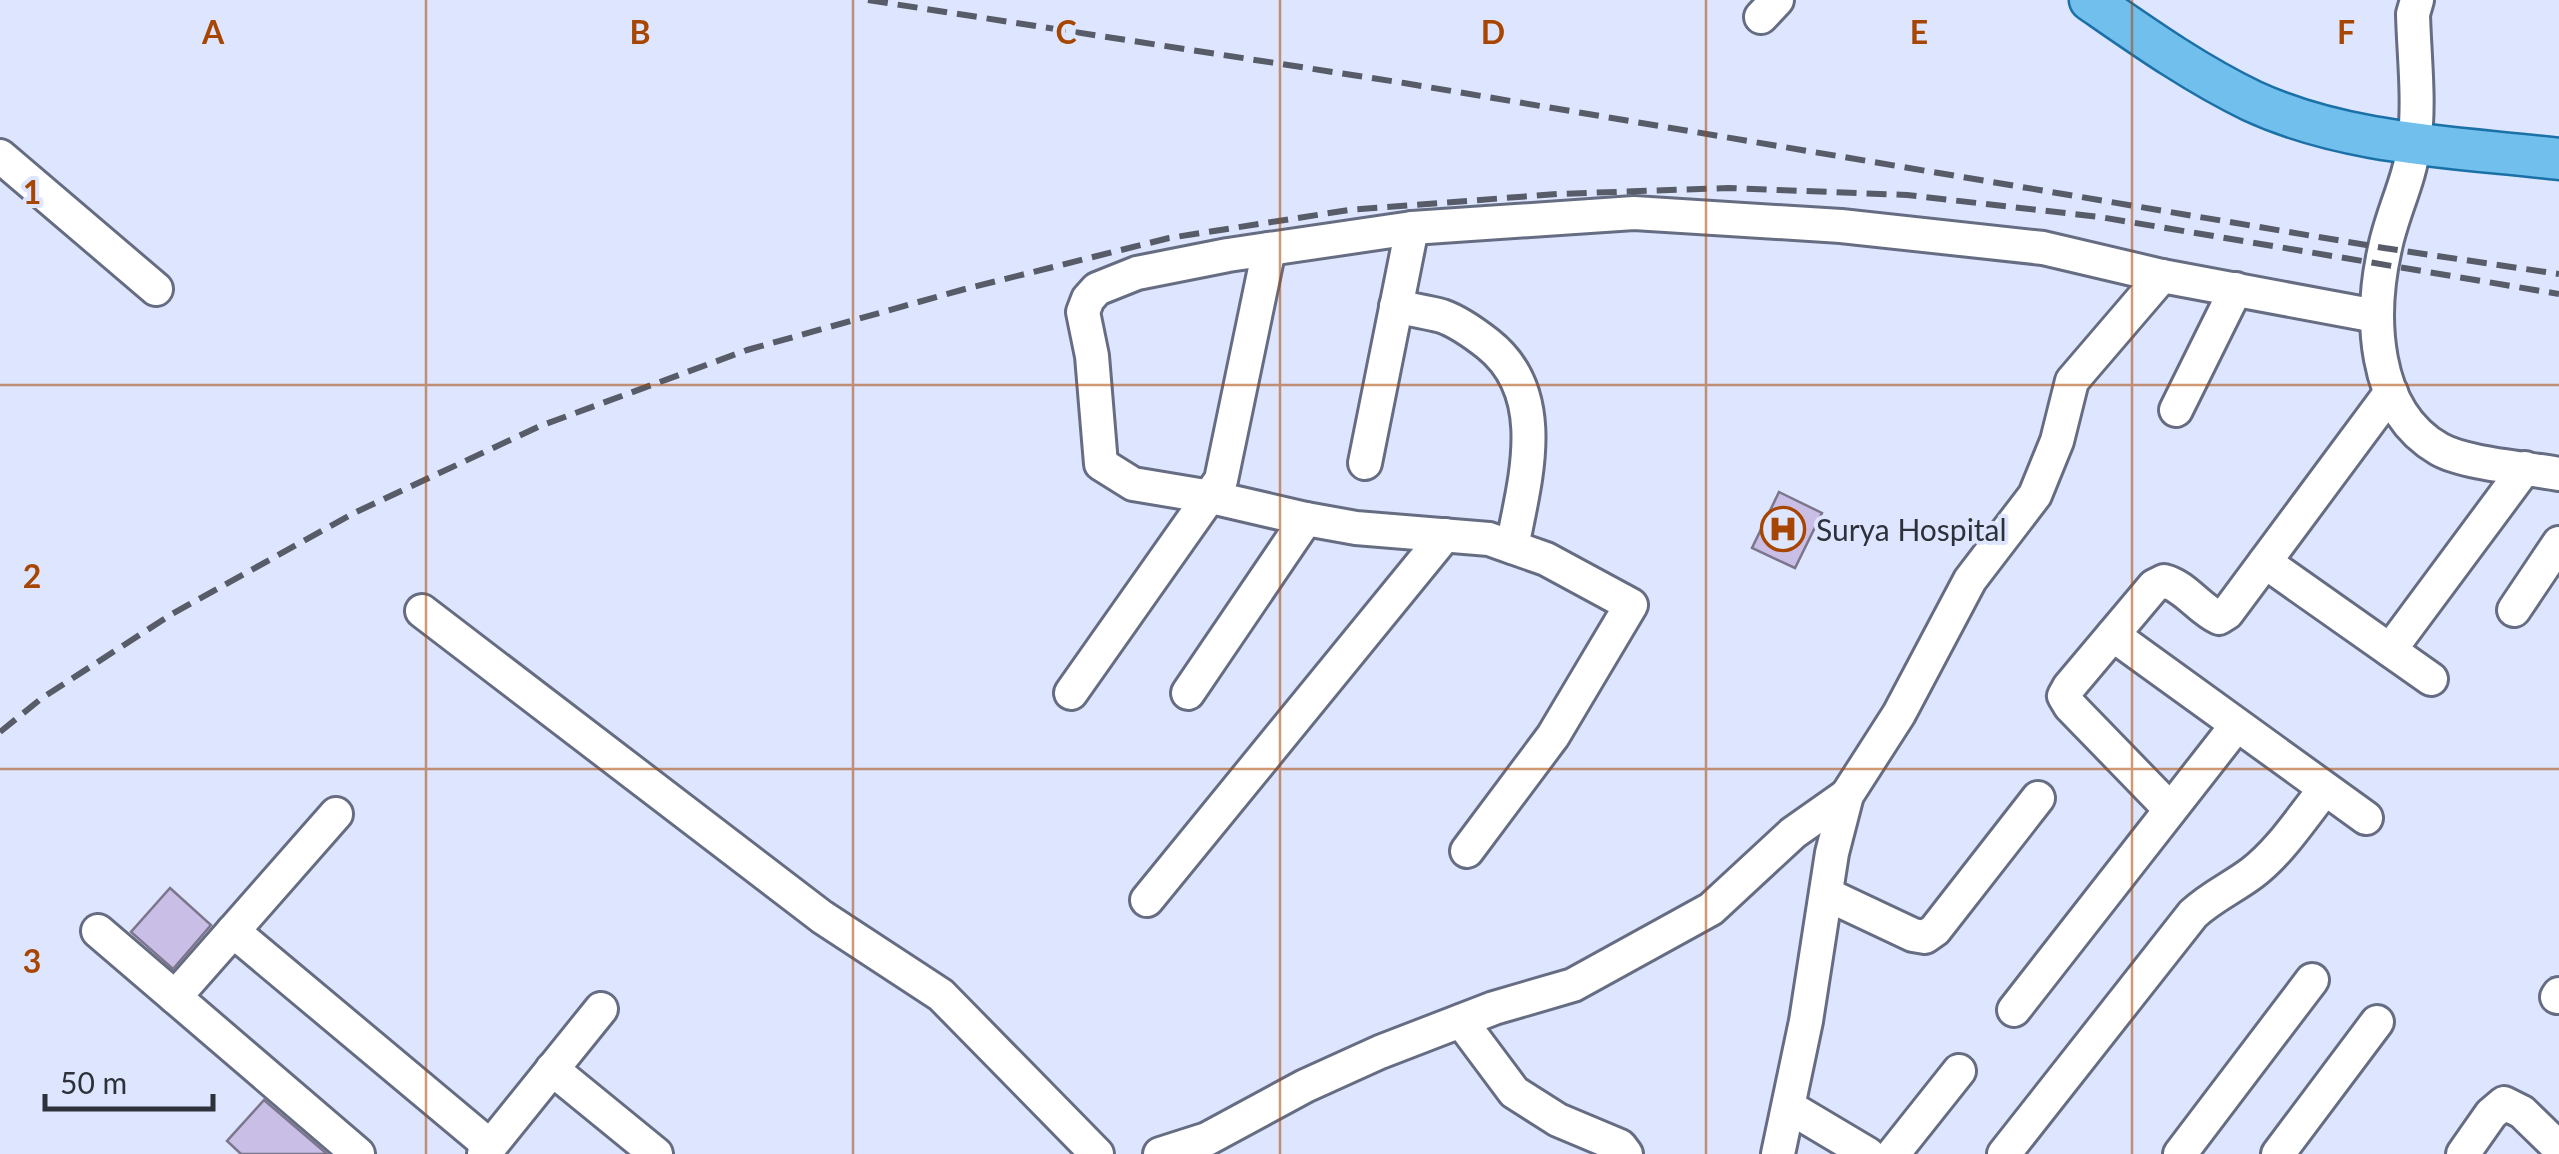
<svg xmlns="http://www.w3.org/2000/svg" width="2559" height="1154" viewBox="0 0 2559 1154" font-family="Lato,sans-serif">
	<rect width="100%" height="100%" fill="#dde6fe"/>
	<g fill="#c9bee6" stroke="#7c768c" stroke-width="2.5">
		<polygon points="1779,492 1822,513 1795,568 1752,548"/>
		<polygon points="170,888 211,925 173,969 131,932"/>
		<polygon points="264,1100 327,1154 241,1154 227,1141"/>
	</g>
	<g fill="none" stroke-linecap="round" stroke-linejoin="round">
		<defs>
			<g id="minor">
				<path d="M 2417,0 L 2413,14 C 2414,55 2420,104 2414,144 C 2410,180 2392,213 2385,248 C 2370,314 2371,410 2439,449 C 2465,464 2527,468 2559,474"/>
				<polyline points="1761,17 1777,0"/>
				<polyline points="0,156 156,289"/>
				<path d="M 1396,306 C 1411,310 1427,312 1442,316 C 1459,322 1474,333 1488,344 C 1551,394 1525,480 1512,547"/>
				<polyline points="2176,410 2236,289"/>
				<polyline points="1365,463 1412,228"/>
				<polyline points="2265,562 2431,679"/>
				<polyline points="2514,610 2559,543"/>
				<polyline points="422,611 822,917 941,995 1097,1154"/>
				<polyline points="2113,635 2366,818"/>
				<polyline points="2390,650 2525,468"/>
				<polyline points="1071,693 1221,480 1269,249"/>
				<polyline points="1188,693 1306,519"/>
				<path d="M 2169,808 L 2070,706 L 2064,696 L 2069,687 L 2154,586 L 2164,581 C 2185,586 2199,609 2219,618 L 2227,613 L 2391,392"/>
				<polyline points="1467,851 1553,736 1631,605 1546,559 1489,539 1356,528 1306,519 1211,497 1133,484 1101,464 1092,356 1083,312 1088,299 1097,289 1137,273 1228,255 1412,228 1634,213 1841,226 2043,248 2162,276 2376,316"/>
				<polyline points="1826,894 1913,935 1925,937 1935,930 2038,798"/>
				<polyline points="1147,900 1445,535"/>
				<polyline points="98,931 358,1154"/>
				<polyline points="233,931 490,1146"/>
				<polyline points="175,997 336,814"/>
				<polyline points="2557,997 2559,994"/>
				<polyline points="2014,1010 2236,726"/>
				<polyline points="1461,1021 1514,1092 1558,1120 1620,1146 1626,1154"/>
				<polyline points="552,1069 656,1154"/>
				<polyline points="1789,1107 1868,1154"/>
				<polyline points="484,1154 601,1009"/>
				<polyline points="1160,1154 1207,1139 1305,1086 1380,1052 1494,1008 1573,985 1711,909 1793,833 1847,795"/>
				<polyline points="1778,1154 1806,1021 1832,853 1847,795 1899,714 1970,580 2035,495 2057,441 2072,381 2162,276"/>
				<polyline points="1893,1154 1959,1071"/>
				<path d="M 2004,1154 L 2193,914 C 2211,897 2232,888 2252,873 C 2281,851 2302,817 2325,789"/>
				<polyline points="2180,1154 2312,980"/>
				<polyline points="2278,1154 2377,1022"/>
				<polyline points="2463,1154 2491,1114 2504,1103 2522,1112 2559,1148"/>
			</g>
			<path id="major" d="M 2090,0 C 2142,36 2194,73 2252,101 C 2347,145 2457,147 2559,159"/>
		</defs>
		<use href="#minor" stroke="#666d83" stroke-width="38"/>
		<use href="#major" stroke="#1b71a7" stroke-width="45"/>
		<use href="#minor" stroke="#fff" stroke-width="32"/>
		<use href="#major" stroke="#70bfed" stroke-width="40"/>
		<g stroke="#575c68" stroke-width="6" stroke-dasharray="20 10" stroke-linecap="butt">
			<polyline points="868,0 1404,83 2384,248 2559,274"/>
			<polyline points="0,732 42,698 172,614 354,513 540,426 747,350 965,289 1169,238 1349,210 1557,194 1728,188 1907,195 2100,217 2559,294"/>
		</g>
	</g>
	<path fill="none" stroke="#a74602" stroke-width="2.5" stroke-opacity="0.55" d="M 426,0 L 426,1154M 853,0 L 853,1154M 1280,0 L 1280,1154M 1706,0 L 1706,1154M 2132,0 L 2132,1154M 0,385 L 2559,385M 0,769 L 2559,769"/>
	<defs>
		<symbol id="hospital-ring" viewBox="-11 -11 22 22"><circle r="9.5" fill="#dde6fe" stroke="#a74602" stroke-width="1.5"/><path d="M-5-5h3v3.5h4V-5h3V5h-3V1.5h-4V5h-3Z" fill="#a74602"/></symbol>
	</defs>
	<g fill-rule="evenodd">
		<use href="#hospital-ring" x="1758" y="504" width="50" height="50"/>
	</g>
	<g text-anchor="middle" dominant-baseline="central" stroke-width="8" stroke-linejoin="round" paint-order="stroke">
		<g font-size="30" fill="#2e313a" stroke="#dde6fe" text-anchor="start">
			<text x="1816" y="529">Surya Hospital</text>
		</g>
	</g>
	<g font-size="32" text-anchor="middle" font-weight="bold" fill="#a74602" stroke="#dde6fe" stroke-width="8" stroke-linejoin="round" paint-order="stroke">
		<text x="213" y="44">A</text>
		<text x="640" y="44">B</text>
		<text x="1066" y="44">C</text>
		<text x="1493" y="44">D</text>
		<text x="1919" y="44">E</text>
		<text x="2346" y="44">F</text>
		<text x="32" y="204">1</text>
		<text x="32" y="588">2</text>
		<text x="32" y="973">3</text>
	</g>
	<path d="M45 1094v15h168v-15" fill="none" stroke="#2e313a" stroke-width="5"/>
	<text x="60" y="1094" font-size="30" fill="#2e313a" stroke="#dde6fe" stroke-width="8" paint-order="stroke">50 m</text>
</svg>
